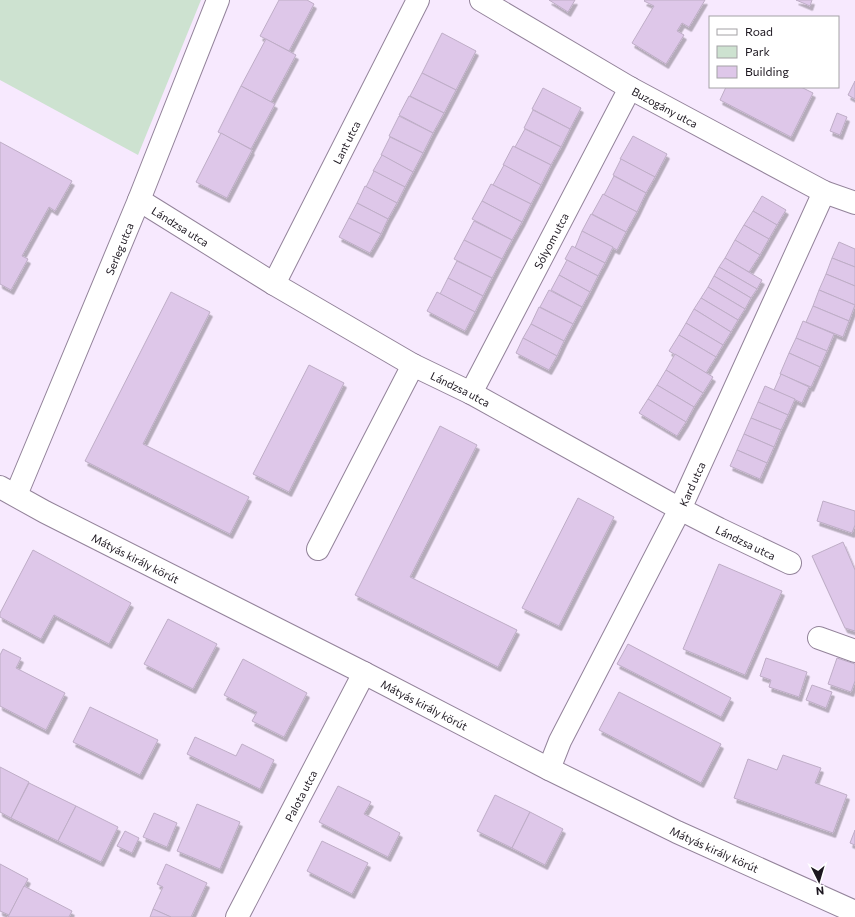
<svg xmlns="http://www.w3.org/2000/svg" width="855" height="917" viewBox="0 0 855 917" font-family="Commissioner,sans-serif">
	<defs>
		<filter id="shadow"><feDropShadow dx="2.5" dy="4.5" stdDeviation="0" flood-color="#0004"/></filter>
	</defs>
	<rect width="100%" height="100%" fill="#f7e9fe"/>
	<polygon fill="#cde2d0" points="0,0 201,0 138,155 0,80"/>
	<g fill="#dec7e9" stroke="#beadc6" filter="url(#shadow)">
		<polygon points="279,0 307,0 314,4 289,51 260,36"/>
		<polygon points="549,0 575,0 568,12"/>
		<polygon points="645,0 705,0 689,27 682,23 677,31 684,35 666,64 632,43 654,6 644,1"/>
		<polygon points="796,0 812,0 810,6"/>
		<polygon points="442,33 476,51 456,90 422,73"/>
		<polygon points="266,39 296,55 271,102 241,86"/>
		<polygon points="422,73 456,90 444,113 410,96"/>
		<polygon points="855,81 855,99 848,95"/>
		<polygon points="241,86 275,104 251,149 218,132"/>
		<polygon points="726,87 801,87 813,93 791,137 720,100"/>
		<polygon points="543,88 581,108 570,129 532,109"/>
		<polygon points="409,96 444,113 433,133 399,115"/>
		<polygon points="533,110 570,129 561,147 524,128"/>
		<polygon points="837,113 847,117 840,135 830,131"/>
		<polygon points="399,116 433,133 423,153 389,136"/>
		<polygon points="525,129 561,147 551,165 515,147"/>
		<polygon points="221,133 252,150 227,198 196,182"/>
		<polygon points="633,136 667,154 655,177 620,159"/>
		<polygon points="390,137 423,153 413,172 381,155"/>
		<polygon points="0,142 72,181 55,211 49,207 22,256 28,259 11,290 0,284"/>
		<polygon points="513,146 551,165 541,185 503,165"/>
		<polygon points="382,155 413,172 405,187 373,171"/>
		<polygon points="621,159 655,177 646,193 613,175"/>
		<polygon points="504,165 541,185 531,204 493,185"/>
		<polygon points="374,171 405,187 397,203 366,187"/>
		<polygon points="614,176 646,193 637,212 604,195"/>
		<polygon points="491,184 531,204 522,222 482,201"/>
		<polygon points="365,186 397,203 388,219 357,203"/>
		<polygon points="603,194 637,212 626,232 592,214"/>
		<polygon points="762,196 786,210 777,225 753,211"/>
		<polygon points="482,201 522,222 512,240 472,219"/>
		<polygon points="357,203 388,219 381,234 349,218"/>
		<polygon points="753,211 777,225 769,239 744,225"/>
		<polygon points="591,214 626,232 617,250 582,231"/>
		<polygon points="349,218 381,234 370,253 339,237"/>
		<polygon points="474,221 512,240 502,259 464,240"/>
		<polygon points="744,225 769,239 760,255 735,240"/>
		<polygon points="582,231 613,247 605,263 575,248"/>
		<polygon points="464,240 502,259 492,278 454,259"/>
		<polygon points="735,240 760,255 749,272 725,258"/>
		<polygon points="839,242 855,249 855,267 832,258"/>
		<polygon points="572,246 605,263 598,276 565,259"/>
		<polygon points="725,258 762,280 757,289 719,267"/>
		<polygon points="832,258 855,267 855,286 826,274"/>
		<polygon points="567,260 598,276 590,292 559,275"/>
		<polygon points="457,261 492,278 483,296 448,278"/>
		<polygon points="719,267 757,289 751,298 714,276"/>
		<polygon points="826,274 855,286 855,305 819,290"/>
		<polygon points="559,275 590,292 582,307 551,290"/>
		<polygon points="714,276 751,298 745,309 708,287"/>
		<polygon points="448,278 483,296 475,312 440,294"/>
		<polygon points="708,287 745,309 738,320 701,298"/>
		<polygon points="549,290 582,307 573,324 540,307"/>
		<polygon points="819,290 855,305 849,321 813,306"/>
		<polygon points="171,292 210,312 143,444 249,497 230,534 85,461"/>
		<polygon points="437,292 475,312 465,331 427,311"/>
		<polygon points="701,298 738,320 731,332 694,309"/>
		<polygon points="813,306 849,321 843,337 806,322"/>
		<polygon points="539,307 573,324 564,341 531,324"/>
		<polygon points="694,309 731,332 723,345 686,323"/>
		<polygon points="803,321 834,334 827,351 796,338"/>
		<polygon points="686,323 723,345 716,357 679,335"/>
		<polygon points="531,324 564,341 557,356 523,338"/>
		<polygon points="679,335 716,357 706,373 669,351"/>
		<polygon points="523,338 557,356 549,370 516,353"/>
		<polygon points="796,338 827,351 820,367 789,353"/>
		<polygon points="789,353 820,367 811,387 780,374"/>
		<polygon points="675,354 713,377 703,393 666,370"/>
		<polygon points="309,365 344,383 289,492 253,474"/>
		<polygon points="666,370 703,393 694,407 657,385"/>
		<polygon points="781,374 809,387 802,403 774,390"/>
		<polygon points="657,385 694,407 686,422 648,399"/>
		<polygon points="765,386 795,399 788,415 758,402"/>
		<polygon points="648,399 686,422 677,436 639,413"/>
		<polygon points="758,402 788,415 781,430 751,418"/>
		<polygon points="751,418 781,430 774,447 744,434"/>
		<polygon points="440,426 477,445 410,577 517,630 498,667 355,595"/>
		<polygon points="744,434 774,447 767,463 737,450"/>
		<polygon points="737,450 767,463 760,479 730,466"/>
		<polygon points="578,498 614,517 559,626 522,608"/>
		<polygon points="823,501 855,511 855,525 852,533 817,521"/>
		<polygon points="843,542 855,570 855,631 845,628 812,556"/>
		<polygon points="33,550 131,603 109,644 54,615 41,639 0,617 0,613"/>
		<polygon points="719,564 782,591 745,675 683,649"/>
		<polygon points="168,619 217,644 193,689 144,664"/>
		<polygon points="628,644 731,698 721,717 617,664"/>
		<polygon points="3,649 21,658 16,668 65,693 46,730 0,706 0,655"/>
		<polygon points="766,658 807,672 799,697 769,687 771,680 760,676"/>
		<polygon points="837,658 855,664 855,681 851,692 828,684"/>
		<polygon points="243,659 307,693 284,737 252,721 257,712 224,695"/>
		<polygon points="812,685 832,692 826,708 806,700"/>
		<polygon points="619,692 721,744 701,783 599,730"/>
		<polygon points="90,707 158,740 140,775 73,742"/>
		<polygon points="195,737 236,756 242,744 274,760 260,789 187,754"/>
		<polygon points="783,755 821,768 815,783 847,795 833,833 734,798 748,759 777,770"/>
		<polygon points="0,767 29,782 11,818 0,812"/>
		<polygon points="29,783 76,806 58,841 11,818"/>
		<polygon points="338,786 371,802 364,814 400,833 388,857 319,822"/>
		<polygon points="495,795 530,812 512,848 477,831"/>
		<polygon points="197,804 240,822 220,869 177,851"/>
		<polygon points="76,806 118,827 101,862 58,841"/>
		<polygon points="530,812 563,829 545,865 512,848"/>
		<polygon points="154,813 177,823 167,847 143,837"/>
		<polygon points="855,830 855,845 850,843"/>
		<polygon points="125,831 139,838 132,853 117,846"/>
		<polygon points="322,841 368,863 352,894 307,871"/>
		<polygon points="0,864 28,879 9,915 0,911"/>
		<polygon points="166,864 207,883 191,917 171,917 153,909 163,887 157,884"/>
		<polygon points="24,886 72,911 69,917 8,917"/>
		<polygon points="153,909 171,917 150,917"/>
	</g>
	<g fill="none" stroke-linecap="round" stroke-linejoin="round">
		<defs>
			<g id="street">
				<path id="s1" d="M 481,0 L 630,88 L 824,192 L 855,203"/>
				<path id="s2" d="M 139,200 L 274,284 L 413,365 L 471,393 L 680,509 L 719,529 L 790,563"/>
				<path id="s3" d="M 274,284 L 418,0"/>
				<path id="s4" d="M 471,393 L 630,88"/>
				<path id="s5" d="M 16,495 L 139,200 L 218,0"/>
				<polyline points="318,549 413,365"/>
				<polyline points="819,638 855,651"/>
				<path id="s6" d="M 549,769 L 560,741 L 680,509 L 824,192"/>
				<path id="s7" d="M 237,917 L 364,673"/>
			</g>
			<g id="secondary">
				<path id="s8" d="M 0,487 L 45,512 L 364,673 L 549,769 L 677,832 L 855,912"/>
			</g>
		</defs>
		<use href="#street" stroke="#93839a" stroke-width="24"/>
		<use href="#secondary" stroke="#93839a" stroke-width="24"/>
		<use href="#street" stroke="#fff" stroke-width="22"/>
		<use href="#secondary" stroke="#fff" stroke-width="22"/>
	</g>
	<g text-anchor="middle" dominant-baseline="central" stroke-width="3" stroke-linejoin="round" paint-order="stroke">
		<g font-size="11" fill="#1c161f" stroke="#fff">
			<text stroke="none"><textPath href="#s1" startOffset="213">Buzogány utca</textPath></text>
			<text stroke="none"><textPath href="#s3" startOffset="159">Lant utca</textPath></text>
			<text stroke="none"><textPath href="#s2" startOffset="49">Lándzsa utca</textPath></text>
			<text stroke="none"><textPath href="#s4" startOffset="172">Sólyom utca</textPath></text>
			<text stroke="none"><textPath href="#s5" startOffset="267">Serleg utca</textPath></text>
			<text stroke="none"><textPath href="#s2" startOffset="373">Lándzsa utca</textPath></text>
			<text stroke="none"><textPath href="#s6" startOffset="319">Kard utca</textPath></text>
			<text stroke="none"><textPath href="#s2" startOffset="697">Lándzsa utca</textPath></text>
			<text stroke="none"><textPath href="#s8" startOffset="153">Mátyás király körút</textPath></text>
			<text stroke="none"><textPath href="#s8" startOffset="477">Mátyás király körút</textPath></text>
			<text stroke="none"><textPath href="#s7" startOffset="137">Palota utca</textPath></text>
			<text stroke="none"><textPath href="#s8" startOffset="801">Mátyás király körút</textPath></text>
		</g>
	</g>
	<rect x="709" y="16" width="130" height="72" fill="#ffffff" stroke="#a4a2a5"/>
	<rect x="717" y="29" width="20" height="6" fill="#ffffff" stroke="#a4a2a5"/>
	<text x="745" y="36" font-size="12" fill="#1c161f">Road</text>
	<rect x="717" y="46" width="20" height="12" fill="#cde2d0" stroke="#a4a2a5"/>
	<text x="745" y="56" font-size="12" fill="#1c161f">Park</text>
	<rect x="717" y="66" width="20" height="12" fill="#dec7e9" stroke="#a4a2a5"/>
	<text x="745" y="76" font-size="12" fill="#1c161f">Building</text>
	<g transform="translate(819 881) rotate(175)" stroke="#ffffff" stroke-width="3" paint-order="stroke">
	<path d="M0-3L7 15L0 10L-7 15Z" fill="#1c161f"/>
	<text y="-6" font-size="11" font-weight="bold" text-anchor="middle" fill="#1c161f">N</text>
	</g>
</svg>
